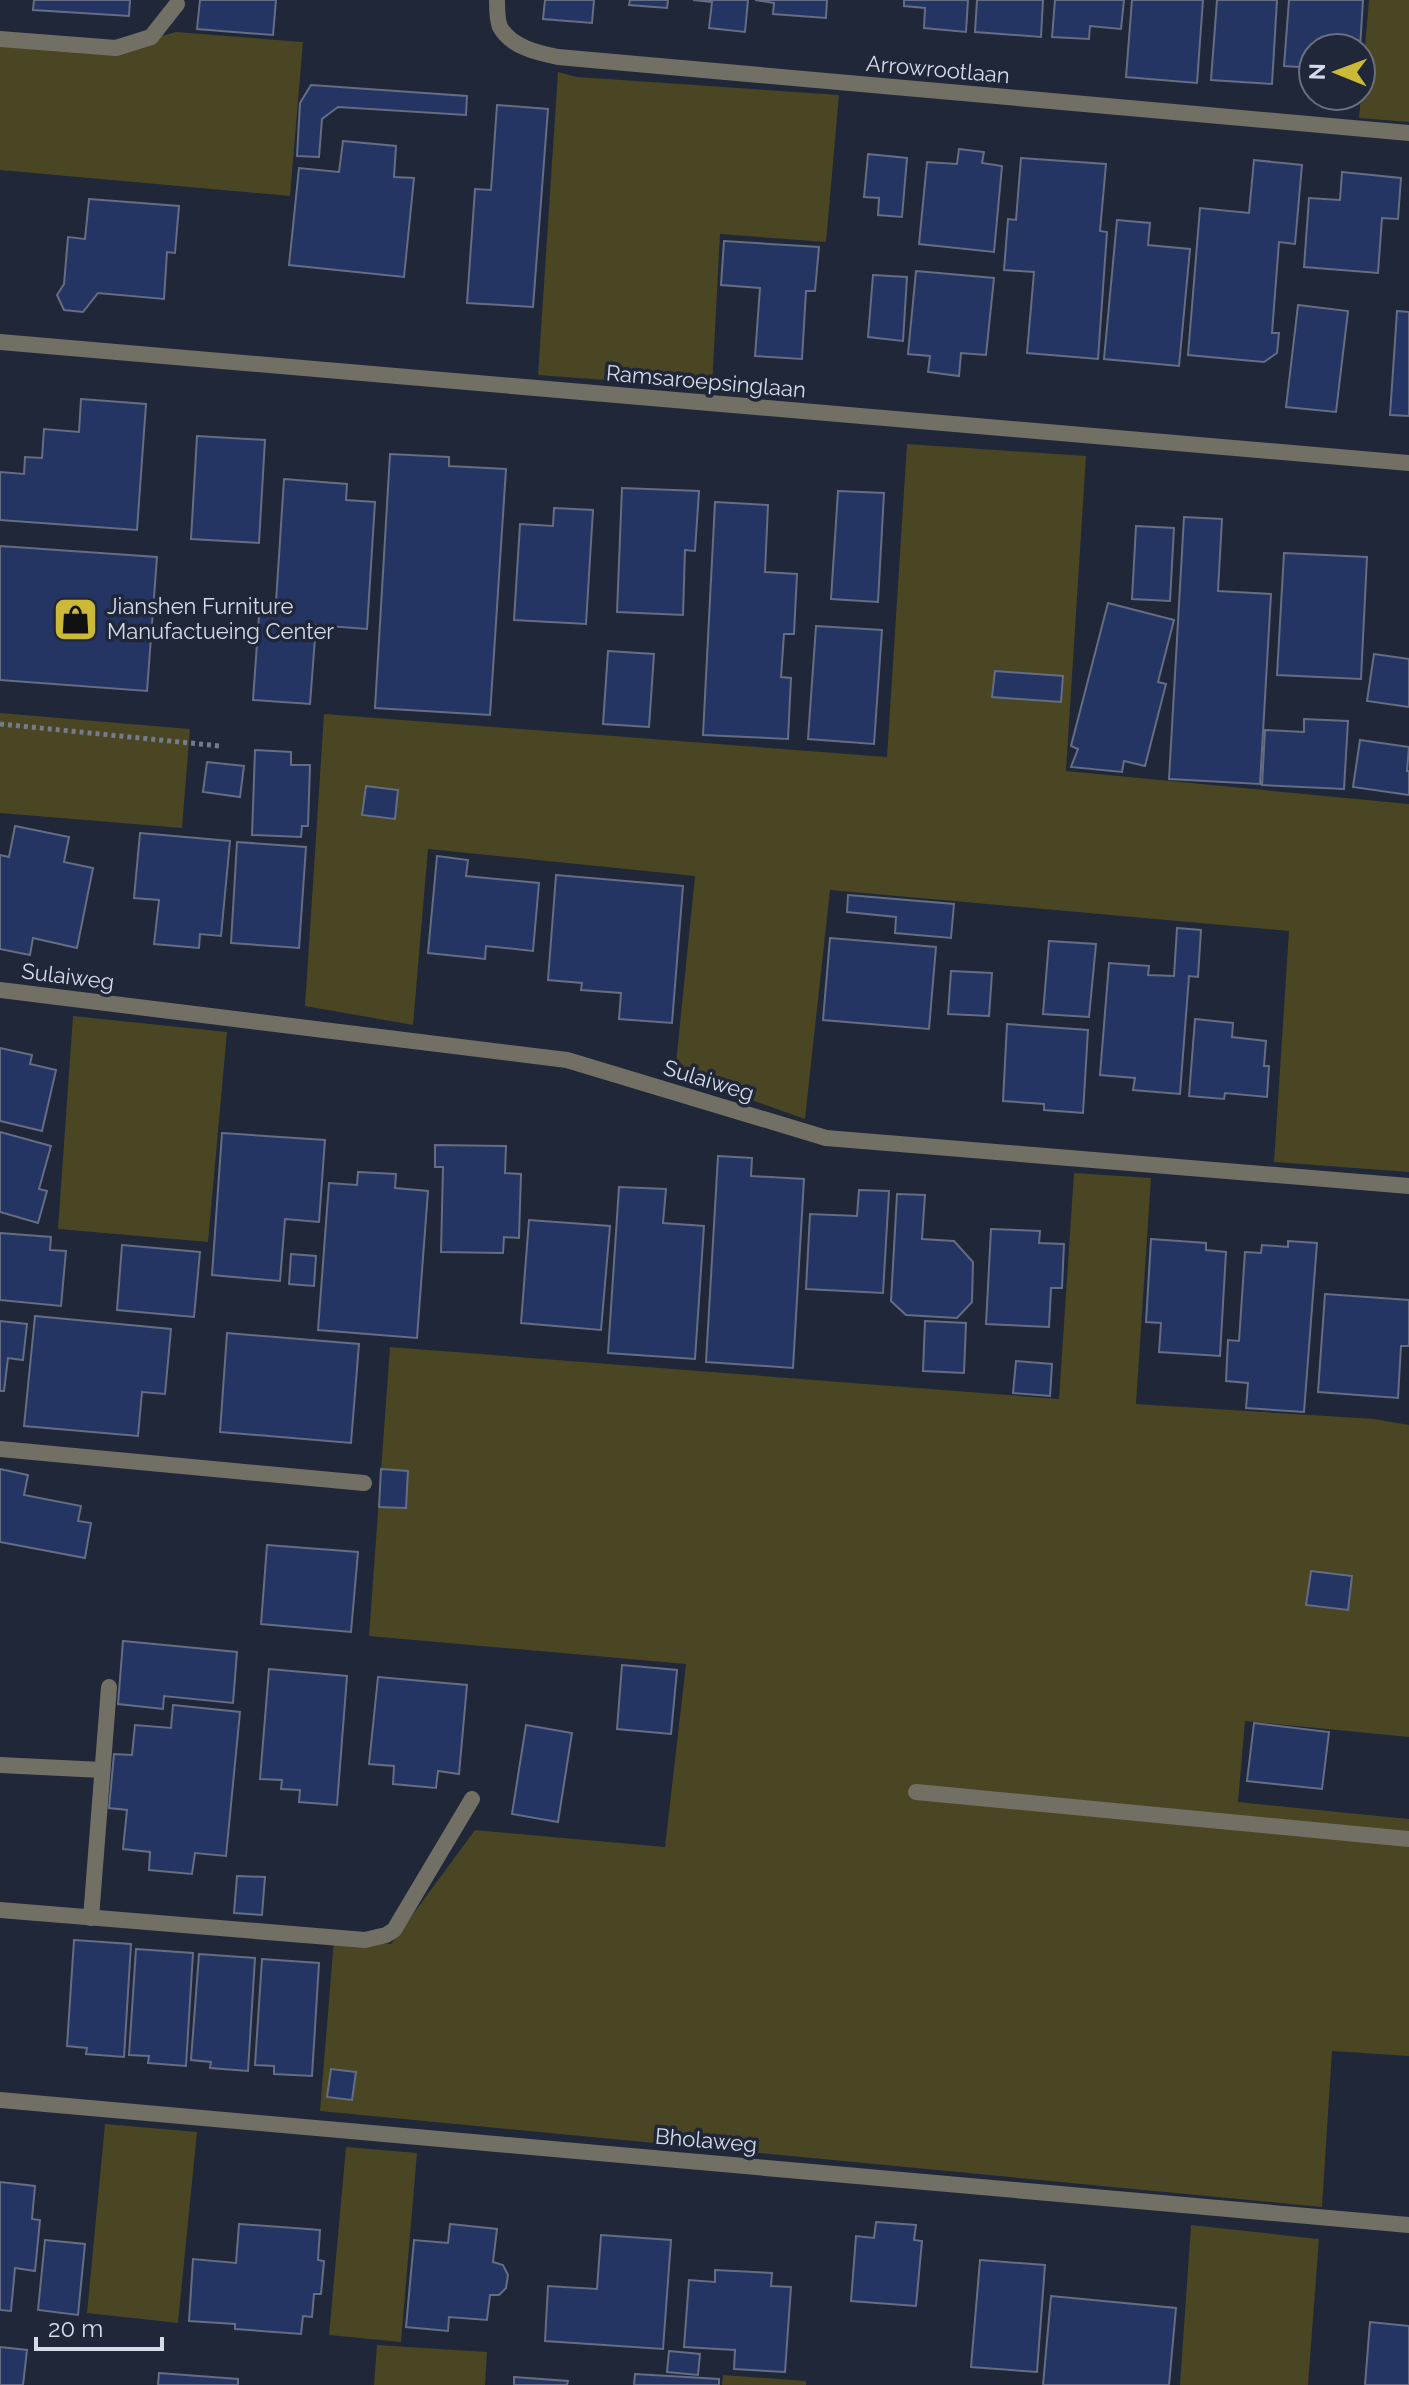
<svg xmlns="http://www.w3.org/2000/svg" width="1409" height="2385" viewBox="0 0 1409 2385" font-family="Raleway,sans-serif">
	<rect width="100%" height="100%" fill="#1f2739"/>
	<g fill="#4a4522">
		<polygon points="1369,0 1409,0 1409,122 1359,118"/>
		<polygon points="176,32 303,42 290,196 0,170 0,37 122,47"/>
		<polygon points="558,72 577,77 839,95 826,242 720,234 712,388 538,375"/>
		<polygon points="907,444 1086,456 1066,771 1409,804 1409,1172 1274,1162 1289,931 830,890 805,1119 675,1073 695,876 428,849 413,1025 305,1006 324,714 887,757"/>
		<polygon points="0,713 190,729 182,828 0,813"/>
		<polygon points="73,1016 227,1032 208,1242 58,1229"/>
		<polygon points="1074,1173 1151,1178 1136,1404 1374,1419 1409,1425 1409,1737 1245,1721 1238,1802 1409,1819 1409,2056 1332,2051 1322,2207 320,2111 334,1939 391,1944 475,1830 665,1847 686,1664 369,1636 390,1347 1059,1399"/>
		<polygon points="105,2124 197,2132 178,2323 87,2313"/>
		<polygon points="346,2147 417,2153 401,2342 329,2335"/>
		<polygon points="1191,2225 1319,2239 1308,2385 1180,2385"/>
		<polygon points="377,2345 487,2352 485,2385 374,2385"/>
		<polygon points="723,2375 806,2381 806,2385 722,2385"/>
	</g>
	<g fill="#253563" stroke="#646d83" stroke-width="2">
		<polygon points="34,0 130,0 129,16 33,10"/>
		<polygon points="200,0 276,0 273,35 197,29"/>
		<polygon points="545,0 594,0 592,23 543,19"/>
		<polygon points="630,0 668,0 667,8 629,5"/>
		<polygon points="693,0 748,0 745,32 709,28 712,2"/>
		<polygon points="755,0 827,0 826,18 773,14 774,3"/>
		<polygon points="904,0 968,0 966,32 924,28 925,8 904,6"/>
		<polygon points="977,0 1043,0 1041,37 975,32"/>
		<polygon points="1055,0 1124,0 1121,29 1090,26 1089,39 1052,37"/>
		<polygon points="1132,0 1203,0 1197,83 1126,77"/>
		<polygon points="1217,0 1277,0 1272,84 1211,80"/>
		<polygon points="1289,0 1363,0 1360,48 1313,48 1313,68 1284,66"/>
		<polygon points="311,85 467,96 466,115 338,107 322,119 319,157 297,156 300,103"/>
		<polygon points="497,105 548,109 533,307 467,303 475,189 491,190"/>
		<polygon points="343,141 396,146 394,177 414,178 404,277 289,265 299,168 339,172"/>
		<polygon points="959,149 984,152 982,163 1002,166 994,252 919,244 927,162 957,164"/>
		<polygon points="868,154 907,158 902,217 878,215 879,198 864,197"/>
		<polygon points="1021,158 1106,164 1100,231 1107,232 1098,359 1027,353 1034,272 1004,270 1008,219 1016,220"/>
		<polygon points="1254,160 1302,165 1295,244 1279,242 1272,333 1279,333 1277,353 1264,362 1188,355 1200,208 1249,213"/>
		<polygon points="1342,172 1401,178 1398,219 1382,218 1378,273 1304,267 1309,198 1340,200"/>
		<polygon points="89,199 179,206 175,253 167,252 164,299 98,293 83,312 64,310 57,295 64,284 68,237 85,239"/>
		<polygon points="1117,220 1150,223 1148,245 1190,249 1179,366 1104,359"/>
		<polygon points="724,241 819,247 815,291 806,291 802,359 755,356 760,288 721,285"/>
		<polygon points="916,271 994,278 986,355 961,353 959,376 928,372 930,356 908,354"/>
		<polygon points="873,275 907,277 903,341 868,337"/>
		<polygon points="1298,305 1348,311 1336,412 1286,407"/>
		<polygon points="1397,311 1409,312 1409,416 1390,415"/>
		<polygon points="81,399 146,404 137,530 0,520 0,472 24,474 25,457 42,458 44,429 79,432"/>
		<polygon points="197,436 265,440 259,543 191,539"/>
		<polygon points="390,454 449,457 449,466 506,469 490,715 375,708"/>
		<polygon points="284,479 347,484 346,500 375,502 367,629 316,625 310,704 253,700 260,601 276,602"/>
		<polygon points="622,488 699,491 695,551 685,550 683,615 617,612"/>
		<polygon points="838,491 884,493 878,602 831,599"/>
		<polygon points="715,502 768,505 765,572 797,574 794,634 784,634 781,677 791,678 788,739 703,735"/>
		<polygon points="554,508 593,510 586,624 514,620 520,524 553,526"/>
		<polygon points="1184,517 1222,519 1218,591 1271,594 1260,784 1169,779"/>
		<polygon points="1136,526 1174,528 1170,601 1132,599"/>
		<polygon points="0,546 157,557 147,691 0,680"/>
		<polygon points="1284,553 1367,557 1361,679 1277,675"/>
		<polygon points="1108,603 1174,620 1158,682 1166,684 1145,766 1124,761 1122,772 1071,767 1078,749 1071,746"/>
		<polygon points="816,626 882,630 874,744 808,739"/>
		<polygon points="608,651 654,654 649,727 603,724"/>
		<polygon points="1374,654 1409,659 1409,707 1367,701"/>
		<polygon points="995,671 1063,676 1061,702 992,697"/>
		<polygon points="1304,719 1348,721 1344,789 1262,785 1265,730 1304,732"/>
		<polygon points="1360,740 1409,747 1407,771 1409,771 1409,795 1353,787"/>
		<polygon points="255,750 291,752 291,765 310,765 308,826 302,826 301,837 252,835"/>
		<polygon points="207,762 244,766 240,797 203,792"/>
		<polygon points="366,786 398,790 395,819 362,815"/>
		<polygon points="15,826 69,837 64,862 93,868 77,948 33,938 30,955 0,949 0,855 9,857"/>
		<polygon points="140,833 230,841 221,936 200,934 199,948 154,944 159,900 134,898"/>
		<polygon points="237,842 306,847 299,948 231,943"/>
		<polygon points="437,856 468,860 466,876 539,883 533,951 486,946 485,959 428,953"/>
		<polygon points="556,875 683,886 672,1023 619,1019 621,993 581,990 582,983 548,980"/>
		<polygon points="848,895 954,904 951,938 895,933 896,917 847,912"/>
		<polygon points="1177,928 1201,930 1198,977 1189,976 1180,1094 1133,1090 1135,1078 1100,1075 1109,963 1149,966 1148,975 1174,976"/>
		<polygon points="830,938 936,947 929,1029 823,1020"/>
		<polygon points="1049,941 1096,944 1089,1017 1043,1014"/>
		<polygon points="951,971 992,973 989,1016 948,1014"/>
		<polygon points="1195,1019 1233,1023 1232,1037 1266,1041 1264,1066 1269,1066 1267,1097 1225,1093 1224,1099 1189,1096"/>
		<polygon points="1007,1024 1088,1030 1083,1113 1044,1110 1044,1104 1003,1101"/>
		<polygon points="0,1048 32,1055 30,1064 56,1070 42,1131 0,1121"/>
		<polygon points="0,1132 51,1146 39,1189 47,1191 38,1223 0,1212"/>
		<polygon points="222,1133 325,1140 319,1222 285,1219 280,1281 212,1275"/>
		<polygon points="435,1145 506,1146 505,1173 521,1174 519,1238 504,1237 503,1253 441,1252 443,1167 435,1167"/>
		<polygon points="718,1156 752,1158 751,1176 804,1179 793,1368 706,1362"/>
		<polygon points="358,1172 396,1174 395,1188 428,1191 417,1338 318,1330 329,1183 357,1185"/>
		<polygon points="619,1187 666,1189 663,1223 704,1226 695,1359 608,1353"/>
		<polygon points="859,1190 889,1191 883,1293 806,1289 810,1214 857,1216"/>
		<polygon points="897,1194 925,1195 922,1239 954,1241 973,1262 972,1302 957,1318 906,1315 891,1301"/>
		<polygon points="529,1220 610,1226 601,1330 521,1323"/>
		<polygon points="991,1229 1040,1231 1039,1243 1064,1244 1062,1288 1051,1288 1049,1327 986,1324"/>
		<polygon points="0,1233 51,1237 50,1250 66,1251 61,1306 0,1300"/>
		<polygon points="1151,1239 1206,1243 1206,1250 1226,1252 1220,1356 1159,1352 1161,1323 1146,1322"/>
		<polygon points="1288,1241 1317,1243 1304,1412 1246,1408 1248,1383 1226,1381 1228,1340 1239,1341 1245,1252 1261,1253 1262,1245 1288,1247"/>
		<polygon points="122,1245 200,1252 194,1317 117,1310"/>
		<polygon points="291,1254 316,1256 314,1286 289,1284"/>
		<polygon points="1325,1294 1409,1300 1409,1346 1401,1346 1398,1398 1318,1392"/>
		<polygon points="35,1316 171,1329 165,1394 142,1392 138,1436 24,1426"/>
		<polygon points="0,1321 27,1324 23,1360 8,1358 4,1391 0,1391"/>
		<polygon points="925,1321 966,1323 964,1373 923,1371"/>
		<polygon points="227,1333 359,1344 351,1443 220,1432"/>
		<polygon points="1016,1361 1052,1364 1050,1396 1013,1393"/>
		<polygon points="0,1469 28,1475 24,1495 81,1506 78,1521 91,1523 85,1558 0,1542"/>
		<polygon points="381,1469 408,1471 406,1508 379,1507"/>
		<polygon points="267,1545 358,1552 351,1632 261,1624"/>
		<polygon points="1311,1571 1352,1576 1348,1610 1306,1605"/>
		<polygon points="123,1641 237,1652 233,1703 164,1696 163,1709 118,1704"/>
		<polygon points="622,1665 677,1670 671,1734 617,1729"/>
		<polygon points="269,1669 347,1676 337,1805 299,1802 300,1790 281,1789 282,1780 260,1779"/>
		<polygon points="378,1677 467,1685 459,1774 438,1771 436,1788 393,1784 394,1766 369,1764"/>
		<polygon points="173,1705 240,1712 226,1856 195,1853 192,1874 149,1870 150,1852 123,1849 127,1810 109,1808 114,1754 132,1755 135,1725 171,1728"/>
		<polygon points="1254,1723 1329,1732 1322,1789 1247,1781"/>
		<polygon points="526,1725 572,1733 558,1822 512,1814"/>
		<polygon points="237,1876 265,1877 262,1915 234,1913"/>
		<polygon points="74,1940 131,1944 124,2057 86,2054 87,2048 67,2046"/>
		<polygon points="136,1949 193,1953 186,2066 148,2063 149,2056 129,2055"/>
		<polygon points="199,1954 255,1958 248,2071 210,2068 211,2062 191,2060"/>
		<polygon points="262,1959 319,1963 312,2076 274,2074 274,2066 255,2065"/>
		<polygon points="331,2069 356,2072 352,2100 327,2097"/>
		<polygon points="0,2182 35,2186 32,2219 40,2220 35,2271 15,2268 11,2311 0,2310"/>
		<polygon points="876,2222 916,2225 914,2240 922,2241 916,2306 851,2301 856,2236 874,2238"/>
		<polygon points="239,2224 320,2230 318,2260 324,2261 321,2294 314,2294 312,2317 303,2316 301,2334 235,2329 235,2324 189,2321 193,2259 236,2263"/>
		<polygon points="450,2224 497,2229 493,2262 503,2265 508,2275 506,2288 499,2295 490,2295 487,2320 449,2317 448,2331 406,2327 414,2240 448,2243"/>
		<polygon points="601,2235 671,2240 663,2349 545,2341 548,2286 597,2289"/>
		<polygon points="45,2240 85,2244 78,2315 38,2310"/>
		<polygon points="980,2260 1045,2265 1037,2372 971,2367"/>
		<polygon points="715,2270 772,2273 771,2286 791,2287 785,2372 734,2369 735,2350 684,2347 689,2280 715,2282"/>
		<polygon points="1051,2296 1176,2308 1169,2385 1043,2385"/>
		<polygon points="1370,2322 1409,2326 1409,2385 1365,2385"/>
		<polygon points="0,2347 27,2350 23,2385 0,2385"/>
		<polygon points="669,2351 700,2354 698,2375 667,2372"/>
		<polygon points="159,2373 238,2379 238,2385 158,2385"/>
		<polygon points="635,2374 719,2379 719,2385 634,2385"/>
		<polygon points="514,2377 568,2381 567,2385 514,2385"/>
	</g>
	<g fill="none" stroke-linecap="round" stroke-linejoin="round">
		<polyline stroke="#747b8a" stroke-width="5" stroke-dasharray="4 4" stroke-linecap="butt" points="0,724 220,746"/>
		<g stroke="#727065" stroke-width="16">
			<polyline points="0,39 116,48 151,37 177,4"/>
			<polyline points="0,1765 102,1770"/>
			<polyline points="91,1918 109,1687"/>
		</g>
		<g stroke="#727065" stroke-width="16">
			<path d="M 497,0 C 497,7 497,20 500,27 C 511,47 538,53 558,57 L 1409,133"/>
			<polyline points="0,342 1409,463"/>
			<polyline points="0,990 567,1060 826,1138 1409,1186"/>
			<polyline points="0,1449 364,1483"/>
			<polyline points="916,1792 1409,1839"/>
			<polyline points="0,1910 365,1940 386,1935 394,1930 472,1799"/>
			<polyline points="0,2100 1409,2225"/>
		</g>
	</g>
	<defs>
		<symbol id="shop-square" viewBox="-11 -11 22 22"><rect x="-9" y="-9" width="18" height="18" rx="4" fill="#cdb938" stroke="#1f2739"/><path d="M-5-2.5h2.3a2.7 3.5 0 0 1 5.4 0H5L5.5 6h-11ZM-1.5-2.5h3a1.5 2.3 0 0 0-3 0Z" fill="#111"/></symbol>
	</defs>
	<g fill-rule="evenodd">
		<use href="#shop-square" x="50" y="594" width="51" height="51"/>
	</g>
	<g text-anchor="middle" dominant-baseline="central" stroke-width="7" stroke-linejoin="round" paint-order="stroke">
		<g font-size="22" fill="#d6dbe8" stroke="#1f2739">
			<text transform="translate(938 69) rotate(5)">Arrowrootlaan</text>
			<text transform="translate(706 381) rotate(5)">Ramsaroepsinglaan</text>
			<text transform="translate(68 976) rotate(7)">Sulaiweg</text>
			<text transform="translate(709 1080) rotate(17)">Sulaiweg</text>
			<text transform="translate(706 2140) rotate(5)">Bholaweg</text>
		</g>
		<g font-size="22" fill="#d6dbe8" stroke="#1f2739" text-anchor="start">
			<text x="107" y="606">Jianshen Furniture<tspan x="107" dy="25">Manufactueing Center</tspan></text>
		</g>
	</g>
	<g transform="translate(1337 72) rotate(271)"><circle r="38" fill="#1f2739" stroke="#686f7f" stroke-width="2"/>
	<path d="M0-6L14 30L0 20L-14 30Z" fill="#cdb938"/>
	<text y="-12" font-size="22" font-weight="bold" text-anchor="middle" fill="#d6dbe8">N</text>
	</g>
	<path d="M36 2337v12h126v-12" fill="none" stroke="#d6dbe8" stroke-width="4"/>
	<text x="48" y="2337" font-size="24" fill="#d6dbe8" stroke="#1f2739" stroke-width="6" paint-order="stroke">20 m</text>
</svg>
